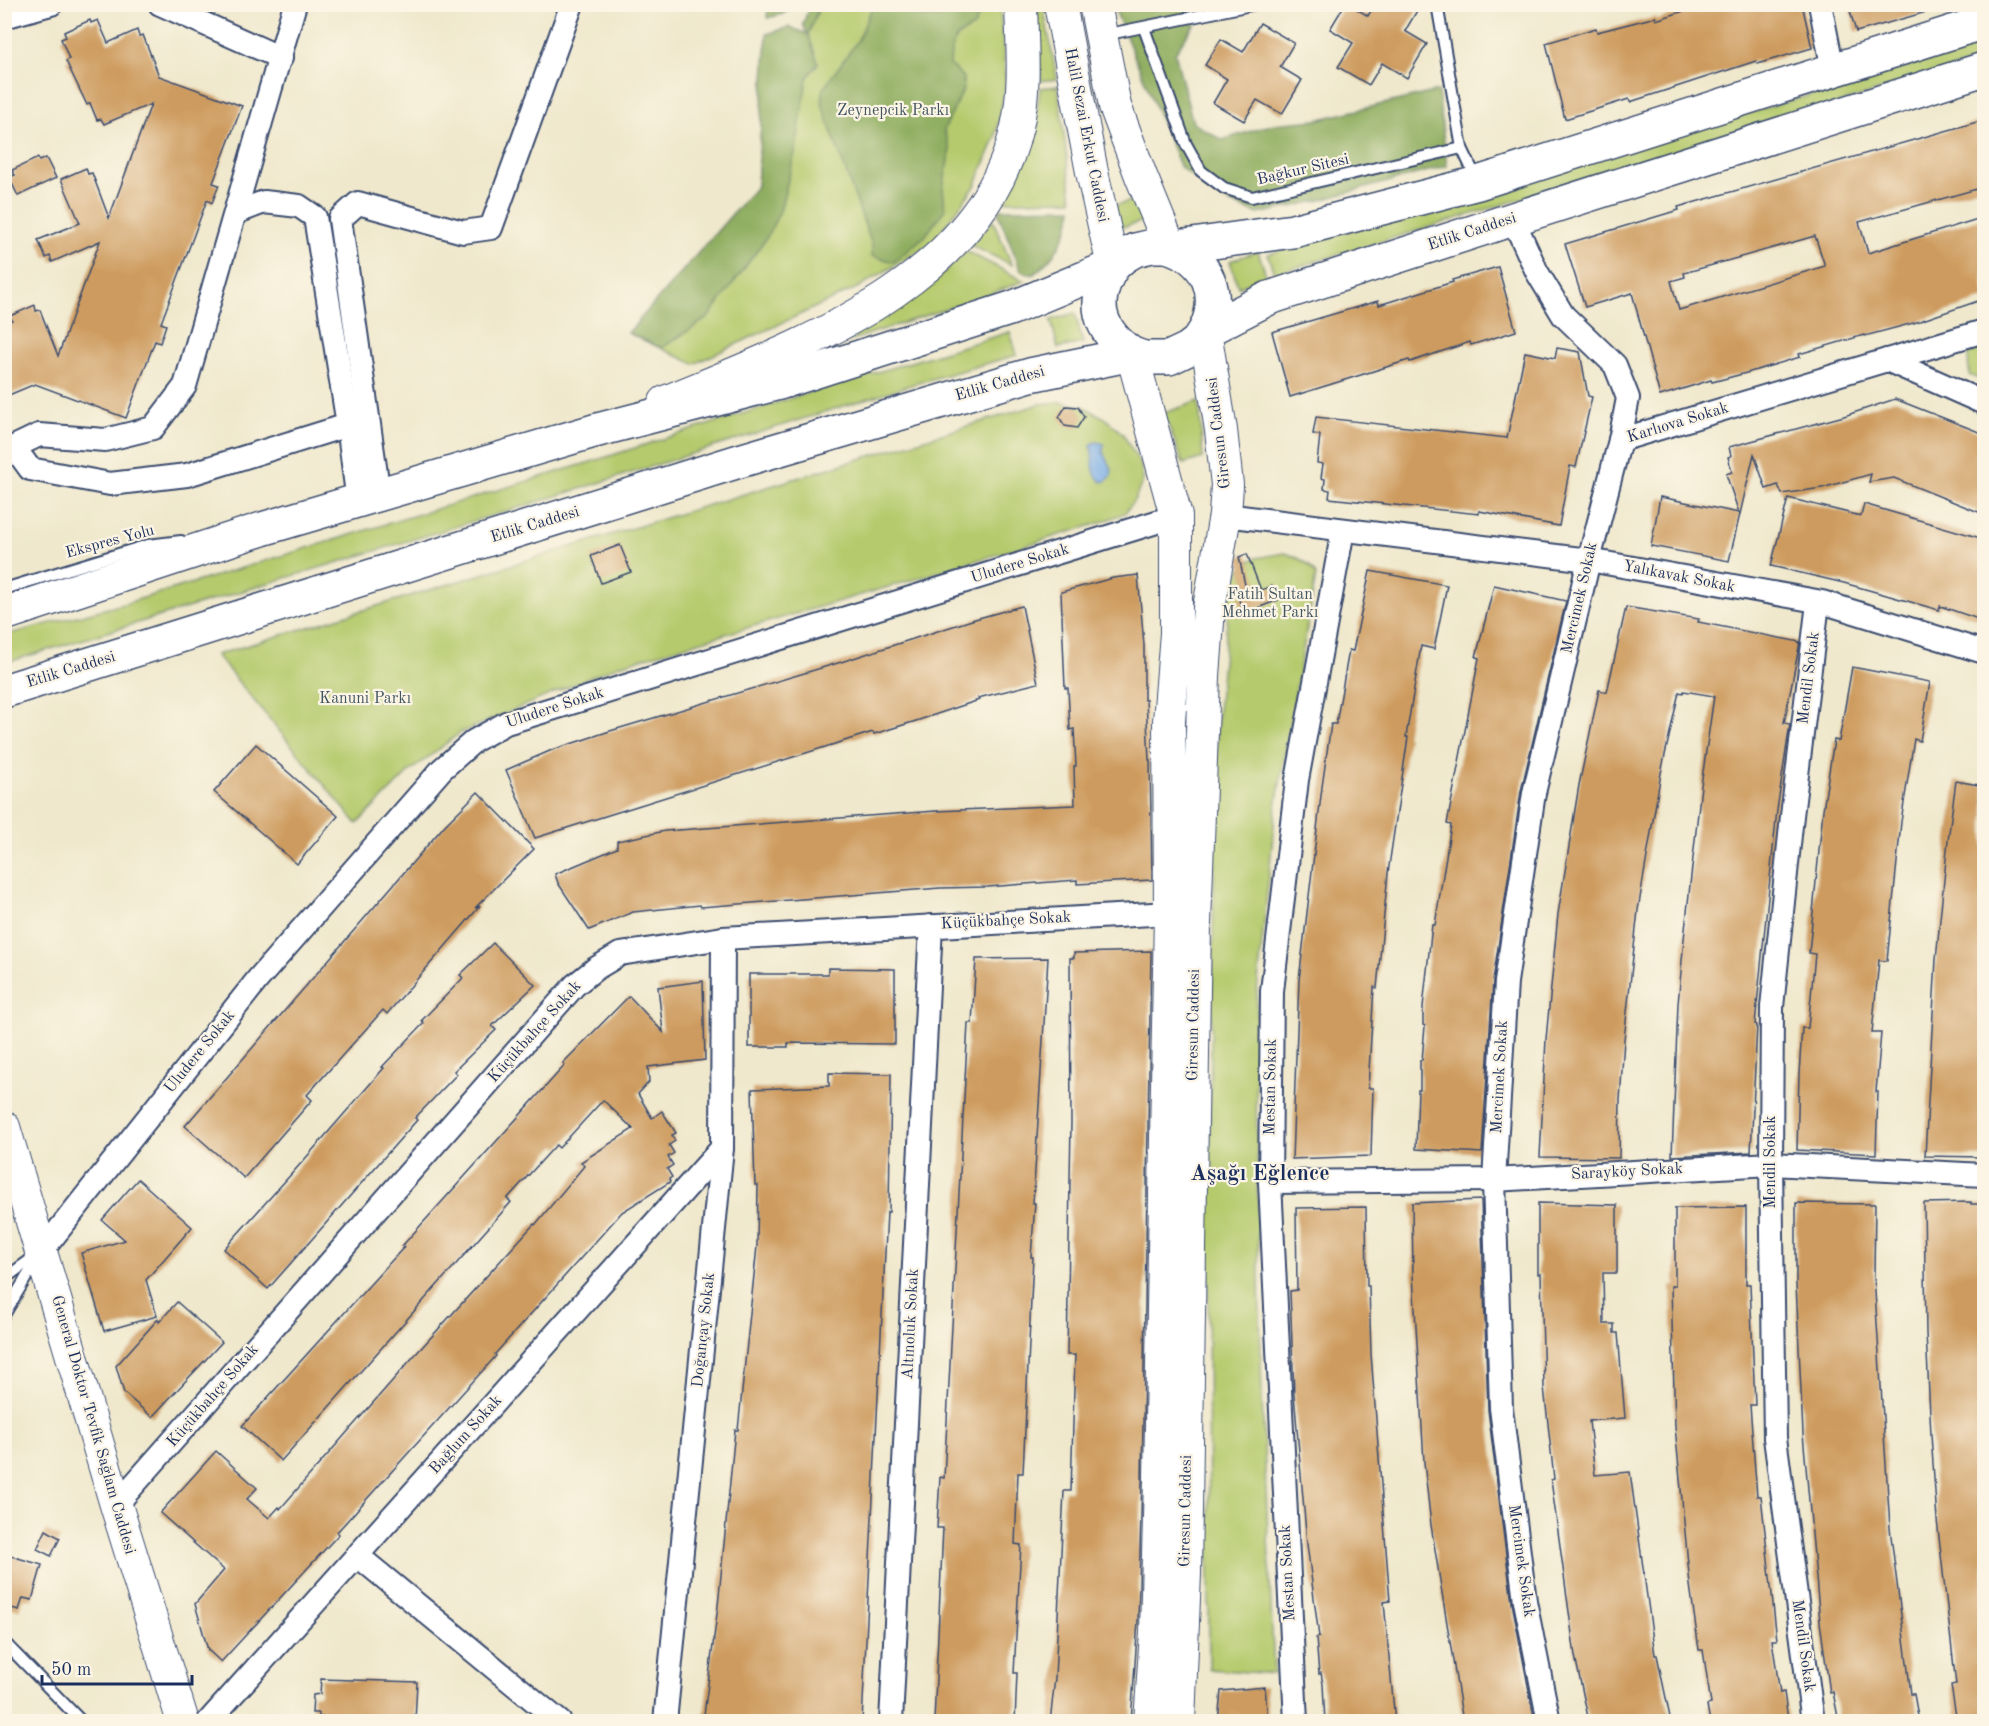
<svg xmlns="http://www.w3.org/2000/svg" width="1989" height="1726" viewBox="0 0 1989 1726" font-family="'Old Standard TT',serif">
	<rect width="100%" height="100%" fill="#fcf5e5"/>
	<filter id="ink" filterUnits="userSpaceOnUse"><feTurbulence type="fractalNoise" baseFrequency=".0167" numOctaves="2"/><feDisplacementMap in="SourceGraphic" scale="12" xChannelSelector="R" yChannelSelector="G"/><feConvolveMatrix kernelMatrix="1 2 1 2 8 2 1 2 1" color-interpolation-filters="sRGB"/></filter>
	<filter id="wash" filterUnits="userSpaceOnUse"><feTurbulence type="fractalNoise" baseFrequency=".008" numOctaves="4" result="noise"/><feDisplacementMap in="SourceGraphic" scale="24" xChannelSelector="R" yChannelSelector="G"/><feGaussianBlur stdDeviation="1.35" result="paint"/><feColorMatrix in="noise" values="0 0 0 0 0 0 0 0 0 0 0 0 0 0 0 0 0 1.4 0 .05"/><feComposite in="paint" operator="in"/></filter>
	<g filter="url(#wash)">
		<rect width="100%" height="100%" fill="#efe8cc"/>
		<g fill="#b5ca6d" stroke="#687c66" stroke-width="1.5">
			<polygon points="820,5 1000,5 1006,84 995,139 975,186 932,243 859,287 694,364 628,333 757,186 767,34 789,27 808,34"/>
			<polygon points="1036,5 1043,5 1057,79 1041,81"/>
			<polygon points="1984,44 1984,59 1274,274 1268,254"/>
			<path d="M 1058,86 L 1072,200 L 1005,201 C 1025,165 1036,129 1040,88 Z"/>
			<polygon points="1141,198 1147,220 1116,229 1110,207"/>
			<polygon points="993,220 1012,265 970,245"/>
			<polygon points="966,251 1024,281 982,297 824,349 904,303 937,279"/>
			<polygon points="1258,251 1267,278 1238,287 1230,261"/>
			<polygon points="1075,313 1083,343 1058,348 1051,320"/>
			<polygon points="1010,332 1017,355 914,384 570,492 5,663 5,635 127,603 597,460 798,396"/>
			<polygon points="1984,349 1984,381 1969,375 1968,354"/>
			<polygon points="1199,401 1203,458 1183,464 1164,413"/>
			<polygon points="1060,402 1084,407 1105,418 1123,434 1141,466 1143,480 1135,499 1125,513 1099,523 919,578 619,665 460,733 409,772 357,824 216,655 1040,404"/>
			<path d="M 1285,553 C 1299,558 1309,562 1316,575 L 1276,806 L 1257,992 L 1256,1086 L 1259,1280 L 1262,1398 L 1274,1674 L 1209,1669 L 1208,1204 L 1217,721 L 1230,592 L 1243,564 L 1256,558 Z"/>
		</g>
		<g fill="#90ae60" stroke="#566e5f" stroke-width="1.5">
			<polygon points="810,4 820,5 808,34 818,63 807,78 796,149 780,211 767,237 708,318 662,348 628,333 757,186 767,34 789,27 807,34 803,24"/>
			<polygon points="768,5 768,4 796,5 783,14 767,18"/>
			<path d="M 873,5 L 903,5 L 901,10 L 918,17 L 939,17 L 957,5 L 983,5 L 974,27 C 953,36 951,43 950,65 L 963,77 L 963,90 L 944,130 L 950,149 L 943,188 L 945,209 L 926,235 L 894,262 L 872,256 L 872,245 L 822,105 L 823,89 L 858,40 Z"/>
			<polygon points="1113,5 1207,5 1175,53 1193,123 1222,140 1274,124 1316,120 1438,91 1447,166 1317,201 1258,214 1226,201 1181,168"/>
			<path d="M 1072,208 C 1069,237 1055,257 1033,275 L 1021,271 L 998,213 L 1001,209 Z"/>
		</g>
		<path fill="#79ade6" stroke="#4a6ea2" stroke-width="1.5" d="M 1097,442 L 1104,444 L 1103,452 C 1109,462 1119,476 1103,482 C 1090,476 1094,459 1091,446 L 1093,443 Z"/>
		<g id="blocks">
			<g fill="#cd9b5e" fill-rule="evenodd">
				<polygon points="1345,4 1349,4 1368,16 1375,4 1421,4 1405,31 1427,44 1407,78 1382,63 1369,85 1338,67 1353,43 1330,29"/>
				<polygon points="1706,4 1802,4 1812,48 1757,64 1756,61 1630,102 1629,99 1565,119 1546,43 1596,28 1597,32 1656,17 1656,20"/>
				<polygon points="1848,4 1937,4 1937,9 1856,32"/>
				<polygon points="90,20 91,23 98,20 108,43 137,30 139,36 143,35 159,76 242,106 213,183 219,185 212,203 207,200 161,323 166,325 160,343 155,341 126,418 35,384 4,397 4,324 12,320 10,316 35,305 36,311 40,310 58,356 100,241 52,262 50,256 46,258 38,240 80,223 61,179 86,168 88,174 92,173 109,218 151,104 104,124 101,119 97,120 90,103 87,105 66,61 69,59 61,39 66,37 64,32"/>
				<polygon points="1260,23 1294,43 1280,67 1302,80 1282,114 1257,100 1244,121 1213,103 1227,79 1205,65 1221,39 1243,52"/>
				<path d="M 1984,120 L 1984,187 L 1859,222 L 1868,253 L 1984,217 L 1984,299 L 1917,322 L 1865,336 L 1864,335 L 1799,354 L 1800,357 L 1750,372 L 1712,382 L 1711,380 L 1660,396 L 1632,293 L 1585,307 L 1565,244 L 1679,210 L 1678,207 ZM 1815,236 L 1825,266 L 1679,310 L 1671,281 L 1685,277 L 1684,273 Z"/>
				<polygon points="38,158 39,161 46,158 56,178 18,196 9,177 15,175 12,170"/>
				<polygon points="1498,267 1516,331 1471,345 1470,342 1410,362 1409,360 1290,397 1272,332 1378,301 1379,305 1453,282 1452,280"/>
				<polygon points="1557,348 1580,352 1588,396 1592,397 1576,467 1570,466 1559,526 1479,511 1479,514 1329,498 1330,490 1324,489 1325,479 1321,478 1323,464 1317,463 1320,435 1313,434 1316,417 1507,438 1525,352 1555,358"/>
				<polygon points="1895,399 1984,434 1984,503 1981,513 1894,478 1869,482 1871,474 1822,488 1782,494 1778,485 1766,489 1754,454 1729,561 1651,546 1660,497 1739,513 1726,474 1732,472 1728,457 1731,456 1729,447 1844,416"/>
				<polygon points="1066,406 1078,407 1084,417 1077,428 1065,426 1059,417"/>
				<polygon points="1788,498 1861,516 1864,504 1984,539 1984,621 1940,606 1939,610 1844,583 1771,566"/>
				<polygon points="620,545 631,572 601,583 591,556"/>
				<polygon points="1247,554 1261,590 1272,586 1278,600 1255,609 1254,608 1244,612 1238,598 1247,594 1239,557"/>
				<polygon points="1370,571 1447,585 1434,649 1421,646 1406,737 1408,737 1388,873 1377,988 1374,987 1368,1088 1373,1088 1371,1156 1292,1159 1299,980 1322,787 1331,724 1336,724 1349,650 1353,651"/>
				<polygon points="1138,575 1144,645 1144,700 1146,700 1149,760 1150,760 1152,880 1077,884 1077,880 988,887 940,888 701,907 700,905 633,912 589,930 558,883 555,874 617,848 617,841 665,831 936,811 1075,805 1074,766 1076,766 1074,729 1070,730 1068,688 1065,688 1061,592 1113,578"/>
				<polygon points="1494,585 1566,601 1521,791 1493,981 1482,1153 1416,1149 1418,1090 1420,1090 1420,1060 1422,1060 1425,1026 1423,1025 1423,1007 1432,925 1435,925 1451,825 1447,824 1479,658 1476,657"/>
				<polygon points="1022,606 1038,683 978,698 979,700 916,721 874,734 873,732 535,838 506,770 552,750 610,731 838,663 975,619"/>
				<polygon points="1626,607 1699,619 1698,622 1800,642 1784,723 1790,724 1777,810 1755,1024 1757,1025 1751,1152 1672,1156 1678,1004 1684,939 1701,786 1714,696 1684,691 1683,693 1679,692 1661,773 1638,910 1624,1040 1620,1100 1619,1158 1540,1157 1546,1039 1558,914 1579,785 1599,690 1607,692"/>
				<polygon points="1852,667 1930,682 1920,741 1914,739 1901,822 1887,961 1879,960 1872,1033 1881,1033 1876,1092 1878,1092 1876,1154 1797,1150 1799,1074 1802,1028 1808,1028 1815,954 1809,953 1823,810 1834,740 1839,741"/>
				<polygon points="256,744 338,816 297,864 214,792"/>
				<polygon points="1956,781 1984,786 1984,1157 1925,1156 1936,959 1948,840"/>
				<polygon points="478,792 534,849 475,908 480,906 387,1014 383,1010 307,1095 312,1100 244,1178 185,1126 445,825"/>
				<polygon points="493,943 535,985 492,1026 496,1030 454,1071 457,1074 415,1118 417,1120 268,1289 224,1249 304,1160 384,1068 382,1067 424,1023 422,1020 463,978 460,975"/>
				<polygon points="1151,951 1142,1479 1138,1620 1131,1722 1050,1722 1055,1678 1064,1491 1071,1491 1075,1355 1067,1355 1071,1122 1070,958 1074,958 1074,953"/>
				<polygon points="1048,958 1033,1203 1035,1203 1031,1257 1033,1257 1023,1473 1018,1473 1015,1544 1021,1545 1014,1673 1017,1673 1015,1722 934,1722 943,1528 937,1528 940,1477 944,1478 968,1023 972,1023 976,959"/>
				<polygon points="828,968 895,969 895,1044 788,1043 788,1047 749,1047 749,974 828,974"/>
				<polygon points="703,981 705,1060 648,1067 649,1082 638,1094 652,1118 662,1111 676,1133 672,1135 675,1141 669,1145 674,1153 668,1157 673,1165 667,1169 672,1177 669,1179 670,1182 622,1212 495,1354 496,1356 337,1532 339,1534 221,1662 208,1650 195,1604 224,1570 160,1513 216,1451 257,1488 247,1499 269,1518 279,1507 280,1509 414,1356 534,1224 535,1225 584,1166 581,1162 633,1129 603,1100 559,1148 556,1145 507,1199 511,1202 505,1209 281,1461 242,1426 404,1247 402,1246 565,1065 563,1063 629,996 663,1032 658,987"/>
				<polygon points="829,1073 891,1074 889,1212 887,1212 862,1722 762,1722 704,1715 718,1606 735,1430 738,1430 757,1246 758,1185 755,1185 752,1089 829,1086"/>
				<polygon points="138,1179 192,1227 146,1280 157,1316 104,1331 81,1253 125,1240 102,1220"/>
				<polygon points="1481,1200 1488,1410 1512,1603 1535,1722 1463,1722 1431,1525 1424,1462 1413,1275 1412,1203"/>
				<polygon points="1971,1202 1971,1204 1984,1204 1984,1722 1957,1722 1951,1686 1956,1685 1937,1520 1931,1435 1926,1333 1924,1203"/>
				<polygon points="1538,1203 1617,1205 1617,1273 1603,1273 1604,1324 1614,1324 1614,1333 1618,1333 1625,1418 1589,1421 1595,1475 1630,1472 1655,1655 1657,1655 1671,1722 1589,1722 1575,1656 1551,1480 1554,1479 1544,1387 1541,1274 1538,1274"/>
				<polygon points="1796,1203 1875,1204 1874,1276 1890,1528 1911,1694 1914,1694 1919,1722 1839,1722 1833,1692 1830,1693 1820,1622 1803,1434 1796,1284"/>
				<polygon points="1366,1207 1367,1286 1369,1286 1371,1354 1390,1601 1384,1602 1395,1722 1325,1722 1323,1684 1321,1673 1319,1674 1316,1638 1319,1637 1307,1544 1294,1394 1290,1291 1297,1290 1296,1208"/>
				<polygon points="1746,1207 1746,1284 1750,1284 1755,1405 1750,1405 1757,1496 1761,1496 1777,1640 1772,1640 1780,1693 1784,1692 1788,1720 1710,1722 1707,1705 1711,1704 1703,1650 1699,1650 1690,1585 1675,1426 1671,1286 1675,1286 1675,1208"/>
				<polygon points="177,1302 222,1342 152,1417 124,1393 116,1366 158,1319 159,1322"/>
				<polygon points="46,1530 60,1538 51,1556 37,1549"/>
				<polygon points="4,1554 42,1565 32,1600 23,1598 19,1610 4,1606"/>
				<polygon points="321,1679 417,1682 415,1722 319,1717 319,1713 312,1713 313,1695 320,1694"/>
				<polygon points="1265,1687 1268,1722 1218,1722 1221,1691"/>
			</g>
		</g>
	</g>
	<g filter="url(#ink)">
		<use href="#blocks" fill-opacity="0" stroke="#3b4b6e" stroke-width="1.5"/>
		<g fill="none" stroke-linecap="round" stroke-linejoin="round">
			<defs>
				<g id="service">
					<polyline points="1437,4 1462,148 1477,180"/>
					<polyline points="1144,28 1186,144 1201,171 1224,188 1252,197 1462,148"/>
					<polyline points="1104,35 1256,4"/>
					<polyline points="4,589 148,545 181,541"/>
					<polyline points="4,1279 37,1255"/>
					<polyline points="4,1315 36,1261"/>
					<polyline points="4,1642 82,1722"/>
				</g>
				<g id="minor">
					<polyline points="160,4 281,58"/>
					<polyline points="295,4 185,386 153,428 105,440 39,435 14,447 30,469 110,484 187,475 348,425"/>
					<polyline points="1820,4 1833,70"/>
					<polyline points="4,17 51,4"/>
					<polyline points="235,213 264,202 299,206 315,217 348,425 358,502"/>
					<polyline points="1513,219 1537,272 1563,315 1615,365 1628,398 1620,440 1984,331"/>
					<polyline points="1887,360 1984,403"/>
					<polyline points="379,495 340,219 358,203 463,232 491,228 572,4"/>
					<polyline points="1225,515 1589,560 1822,602 1984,652"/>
					<polyline points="1270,1182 1494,1180 1771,1164 1984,1175"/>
					<polyline points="42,1251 258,979 442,769 474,741 506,723 1176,516"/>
					<polyline points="116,1505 575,985 595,969 620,954 723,938 1170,913"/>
					<polyline points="358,1556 560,1722"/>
					<polyline points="208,1722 722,1148"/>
					<polyline points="665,1722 722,1148 723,938"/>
					<polyline points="891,1722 931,926"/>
					<polyline points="1296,1722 1270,1182 1272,991 1297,780 1343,530"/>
					<polyline points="1549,1722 1525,1601 1501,1408 1494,1180 1506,982 1534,793 1589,560 1620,440"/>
					<polyline points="1813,1722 1775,1438 1771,1164 1772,1007 1792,816 1818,603"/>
				</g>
				<g id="secondary">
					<polyline points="1060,4 1092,172 1113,266"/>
					<polyline points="1095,4 1115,106 1141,176 1170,247"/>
					<polyline points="1132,354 1176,516 1176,633 1169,721 1170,913 1160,1479 1156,1632 1150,1722"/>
					<path d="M 665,402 C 797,347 981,284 1017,127 C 1026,87 1022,45 1021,4"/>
					<polyline points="4,1127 116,1505 183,1722"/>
					<polyline points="1179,1722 1185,1573 1195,924 1204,676 1209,608 1225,515 1227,485 1221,430 1205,331"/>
				</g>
				<g id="primary">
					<path d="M 1170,247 C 1209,260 1222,295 1205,331"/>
					<path d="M 1113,266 C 1090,302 1098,330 1132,354"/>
					<polyline points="4,614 262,529 594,431 779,383 1012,308 1113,266 1123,257 1135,250 1152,246 1185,246 1293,231 1478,183 1984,22"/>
					<polyline points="4,691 736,462 1030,375 1132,354 1144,358 1169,358 1188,349 1197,342 1205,331 1269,298 1513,219 1984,69"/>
				</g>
			</defs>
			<use href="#service" stroke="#3b4b6e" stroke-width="14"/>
			<use href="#minor" stroke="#3b4b6e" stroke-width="26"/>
			<use href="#secondary" stroke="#3b4b6e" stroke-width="34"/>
			<use href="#primary" stroke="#3b4b6e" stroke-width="36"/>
			<use href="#service" stroke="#fff" stroke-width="10"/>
			<use href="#minor" stroke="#fff" stroke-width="22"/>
			<use href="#secondary" stroke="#fff" stroke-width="32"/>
			<use href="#primary" stroke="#fff" stroke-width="33"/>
		</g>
	</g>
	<g text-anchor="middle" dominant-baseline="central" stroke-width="4.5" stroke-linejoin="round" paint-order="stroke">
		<g font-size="16" fill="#425662" stroke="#fcf5e5">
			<text x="893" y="111">Zeynepcik Parkı</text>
			<text x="1270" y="595">Fatih Sultan<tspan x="1270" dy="18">Mehmet Parkı</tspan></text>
			<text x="365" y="699">Kanuni Parkı</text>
		</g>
		<g font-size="16" fill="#1b2f5e" stroke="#fcf5e5">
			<text transform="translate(1086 135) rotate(79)">Halil Sezai Erkut Caddesi</text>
			<text transform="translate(1303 170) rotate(-13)">Bağkur Sitesi</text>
			<text transform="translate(1472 232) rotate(-18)">Etlik Caddesi</text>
			<text transform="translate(1000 384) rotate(-16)">Etlik Caddesi</text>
			<text transform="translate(1678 423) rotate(-17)">Karlıova Sokak</text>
			<text transform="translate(1219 433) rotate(-97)">Giresun Caddesi</text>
			<text transform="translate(535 525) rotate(-17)">Etlik Caddesi</text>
			<text transform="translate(110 542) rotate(-15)">Ekspres Yolu</text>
			<text transform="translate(1020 564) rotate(-17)">Uludere Sokak</text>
			<text transform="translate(1679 577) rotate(11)">Yalıkavak Sokak</text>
			<text transform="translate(1580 598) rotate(-77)">Mercimek Sokak</text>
			<text transform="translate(71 670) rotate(-17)">Etlik Caddesi</text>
			<text transform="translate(1809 678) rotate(-83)">Mendil Sokak</text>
			<text transform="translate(555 708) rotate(-18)">Uludere Sokak</text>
			<text transform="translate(1006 921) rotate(-3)">Küçükbahçe Sokak</text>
			<text transform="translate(1194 1025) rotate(-89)">Giresun Caddesi</text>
			<text transform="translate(535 1032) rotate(-48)">Küçükbahçe Sokak</text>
			<text transform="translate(200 1052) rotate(-51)">Uludere Sokak</text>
			<text transform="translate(1500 1077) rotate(-87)">Mercimek Sokak</text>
			<text transform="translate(1271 1087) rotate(-89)">Mestan Sokak</text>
			<text transform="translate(1771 1162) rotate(-90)">Mendil Sokak</text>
			<text transform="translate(1627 1172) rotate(-3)">Sarayköy Sokak</text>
			<text transform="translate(911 1324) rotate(-87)">Altınoluk Sokak</text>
			<text transform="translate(704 1330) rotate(-84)">Doğançay Sokak</text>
			<text transform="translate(213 1396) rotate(-49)">Küçükbahçe Sokak</text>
			<text transform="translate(93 1425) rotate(74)">General Doktor Tevfik Sağlam Caddesi</text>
			<text transform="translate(466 1435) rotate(-48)">Bağlum Sokak</text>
			<text transform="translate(1186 1511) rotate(-89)">Giresun Caddesi</text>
			<text transform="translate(1521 1561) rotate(82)">Mercimek Sokak</text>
			<text transform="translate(1288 1573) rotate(-93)">Mestan Sokak</text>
			<text transform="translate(1803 1646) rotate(82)">Mendil Sokak</text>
		</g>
		<g font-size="22" font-weight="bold" fill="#1b2f5e" stroke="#fcf5e5">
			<text x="1260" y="1174">Aşağı Eğlence</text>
		</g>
	</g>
	<rect width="1989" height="1726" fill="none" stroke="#fcf5e5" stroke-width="24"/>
	<path d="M42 1675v9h150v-9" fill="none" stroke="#1b2f5e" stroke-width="3"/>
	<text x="51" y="1675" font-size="18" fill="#1b2f5e" stroke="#fcf5e5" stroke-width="4.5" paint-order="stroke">50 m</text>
</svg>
